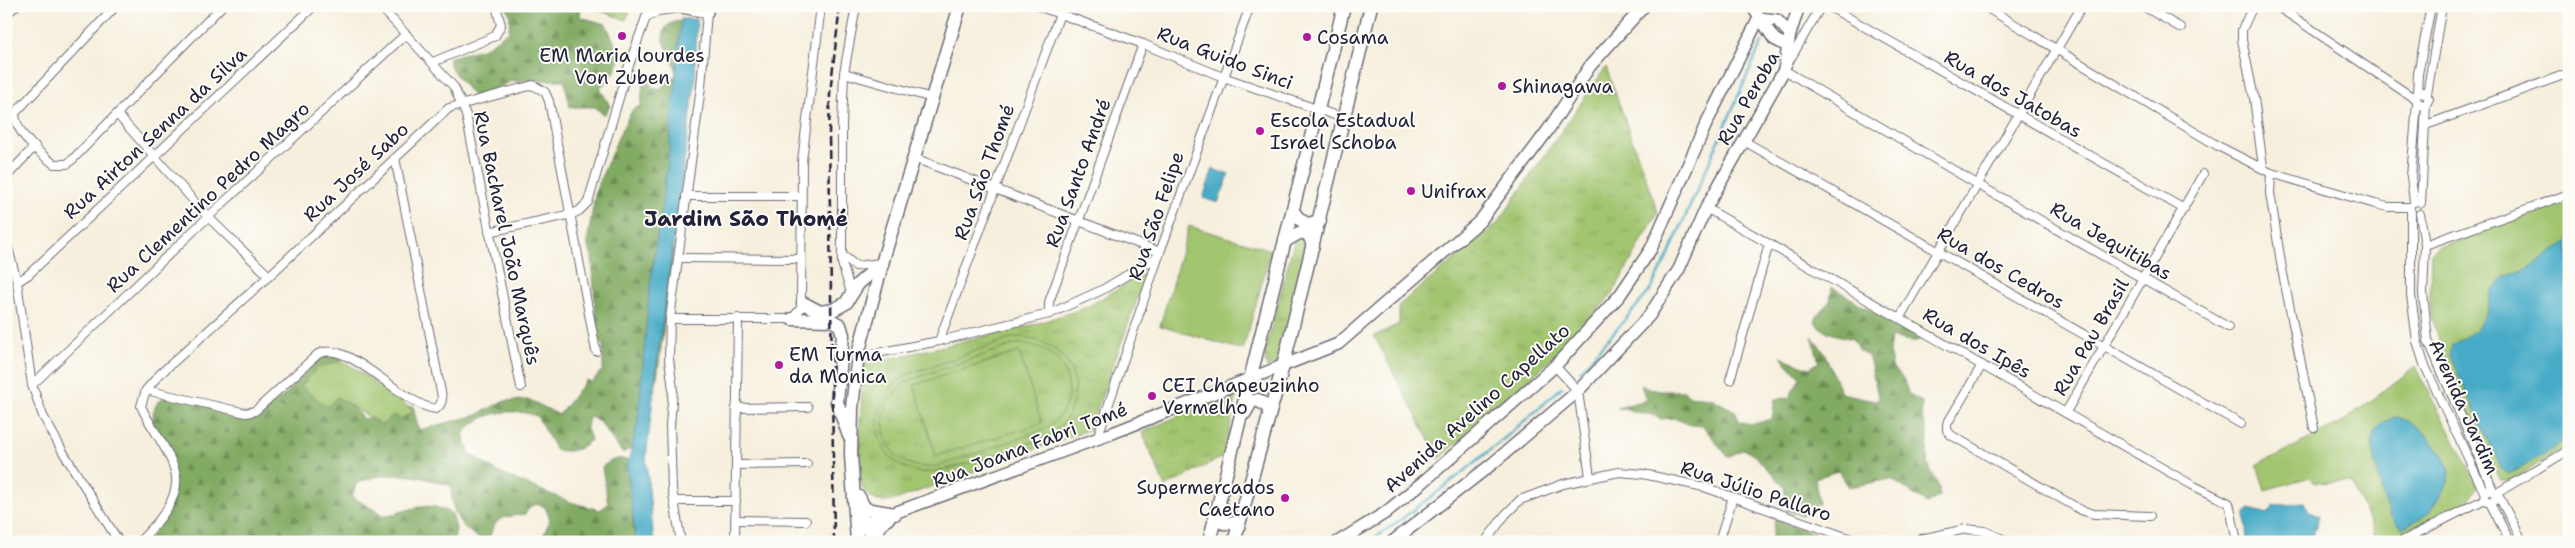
<svg xmlns="http://www.w3.org/2000/svg" width="2575" height="548" viewBox="0 0 2575 548" font-family="'Shantell Sans',sans-serif">
	<defs>
		<pattern id="grass-tufts" width="24" height="20" patternUnits="userSpaceOnUse" patternTransform="scale(1.25)"><rect width="24" height="20" fill="#a2c56f"/><path d="M3 7l-1-3M5 7V3M7 7l1-3M15 17l-1-3M17 17v-4M19 17l1-3" fill="none" stroke="#8ba961"/></pattern>
		<pattern id="forest-firs" width="22" height="20" patternUnits="userSpaceOnUse" patternTransform="scale(1.25)"><rect width="22" height="20" fill="#81aa62"/><path d="M5 1l3.5 6h-7zM16 11l3.5 6h-7z" fill="#698a52"/></pattern>
	</defs>
	<rect width="100%" height="100%" fill="#fdfcf7"/>
	<filter id="ink" filterUnits="userSpaceOnUse"><feTurbulence type="fractalNoise" baseFrequency=".02" numOctaves="2"/><feDisplacementMap in="SourceGraphic" scale="10" xChannelSelector="R" yChannelSelector="G"/><feConvolveMatrix kernelMatrix="1 2 1 2 8 2 1 2 1" color-interpolation-filters="sRGB"/></filter>
	<filter id="wash" filterUnits="userSpaceOnUse"><feTurbulence type="fractalNoise" baseFrequency=".0096" numOctaves="4" result="noise"/><feDisplacementMap in="SourceGraphic" scale="20" xChannelSelector="R" yChannelSelector="G"/><feGaussianBlur stdDeviation="1.12" result="paint"/><feColorMatrix in="noise" values="0 0 0 0 0 0 0 0 0 0 0 0 0 0 0 0 0 1.4 0 .05"/><feComposite in="paint" operator="in"/></filter>
	<g filter="url(#wash)">
		<rect width="100%" height="100%" fill="#f6efdd"/>
		<g fill="url(#grass-tufts)" stroke="#627455">
			<polygon points="1606,67 1658,212 1612,295 1542,368 1439,459 1374,336 1399,324 1399,305 1497,224"/>
			<polygon points="1300,235 1311,244 1279,364 1267,368 1264,355 1295,238"/>
			<path d="M 1147,272 L 1090,429 L 892,501 C 880,504 869,499 863,488 C 854,471 863,388 864,365 L 1036,324 L 1087,307 Z"/>
			<polygon points="1234,392 1236,398 1224,456 1165,487 1142,432"/>
		</g>
		<g fill="url(#forest-firs)" stroke="#52664e">
			<polygon points="505,6 581,6 580,17 606,24 621,58 614,73 600,88 610,106 604,115 595,107 570,107 564,80 512,81 489,92 473,96 452,70 448,58 485,48 509,31 510,14"/>
			<path d="M 678,21 L 685,24 L 670,227 L 674,249 L 657,379 L 641,444 L 622,453 L 600,422 L 589,416 L 587,428 L 591,440 C 579,450 571,453 556,450 L 537,416 C 511,407 480,412 463,434 L 470,454 L 499,473 L 570,502 L 600,510 L 608,504 L 602,467 C 615,457 622,456 636,465 L 633,526 L 636,542 L 541,542 L 550,519 L 545,507 L 539,504 L 531,506 L 525,514 C 499,518 496,516 488,542 C 481,542 479,539 474,535 C 455,521 452,510 451,486 C 421,476 386,468 356,484 L 352,497 L 385,516 C 411,511 426,498 452,514 L 456,528 L 454,542 L 146,542 L 168,514 L 176,480 L 170,479 L 174,473 C 164,450 134,405 171,395 L 240,413 L 258,415 L 285,395 L 306,371 L 327,353 L 342,358 C 331,389 344,396 363,419 C 384,417 393,409 413,406 L 419,430 L 477,415 L 503,401 L 530,400 L 559,415 L 586,380 L 592,382 L 603,369 L 603,345 L 597,338 L 592,257 L 587,243 L 596,190 L 620,133 L 633,109 L 641,106 L 643,81 L 648,79 L 652,87 L 659,89 L 676,75 C 678,57 645,30 678,21 Z"/>
			<path d="M 1832,287 L 1907,332 L 1924,333 L 1924,337 L 1916,342 L 1891,337 L 1889,352 L 1893,369 L 1903,378 L 1909,395 L 1922,402 L 1921,413 L 1928,436 L 1927,463 L 1939,487 L 1939,497 L 1926,503 L 1891,479 L 1849,487 L 1838,471 L 1815,478 L 1819,504 L 1802,515 L 1787,511 L 1784,487 L 1755,456 L 1744,449 L 1728,457 L 1703,426 L 1690,425 L 1674,418 L 1660,419 L 1653,415 L 1617,408 L 1646,400 L 1641,385 L 1658,391 L 1684,391 L 1688,396 L 1711,398 L 1735,411 L 1739,421 L 1750,425 L 1772,419 L 1775,399 L 1789,398 L 1800,378 L 1781,357 L 1809,368 L 1819,362 L 1812,336 L 1824,352 L 1841,393 L 1879,401 L 1869,357 L 1858,349 L 1853,339 C 1841,336 1821,333 1815,321 L 1820,311 L 1830,301 Z"/>
			<polygon points="1775,519 1838,542 1771,542"/>
		</g>
		<g fill="#a2c56f" stroke="#627455" fill-rule="evenodd">
			<polygon points="586,6 632,6 626,20"/>
			<polygon points="2569,202 2569,446 2510,481 2505,481 2499,479 2444,359 2435,330 2430,305 2431,253 2439,247"/>
			<polygon points="1189,226 1271,250 1243,350 1160,326"/>
			<path d="M 1022,337 C 1045,340 1066,352 1073,376 C 1078,395 1071,418 1055,431 C 1040,443 937,476 919,472 C 868,462 865,400 907,375 L 1012,338 ZM 1016,344 C 1072,341 1089,410 1038,432 C 1015,440 991,448 968,456 C 955,460 941,467 927,467 C 876,467 867,399 913,379 Z"/>
			<polygon points="1019,352 1042,423 936,456 914,385"/>
			<polygon points="340,361 350,365 414,411 401,419 393,415 382,425 337,397 327,407 301,386 317,368"/>
			<polygon points="2415,367 2475,479 2477,487 2468,502 2387,542 2376,542 2372,526 2352,484 2346,481 2315,483 2310,477 2265,490 2257,465 2341,423"/>
		</g>
		<g fill="#47abc7" stroke="#346681">
			<polygon points="681,19 697,19 695,82 659,347 646,458 654,542 636,542 627,467 638,420 649,293 668,161"/>
			<polygon points="1213,169 1229,175 1218,203 1203,198"/>
			<polygon points="2569,241 2569,439 2518,470 2508,474 2501,468 2450,356 2452,345 2476,330 2487,312 2491,293 2505,277 2529,268"/>
			<path d="M 2395,417 C 2416,418 2445,453 2450,472 L 2449,481 L 2429,513 L 2403,528 C 2383,522 2376,462 2372,442 C 2376,428 2383,422 2395,417 Z"/>
			<polygon points="2304,502 2309,512 2319,516 2311,542 2247,542 2245,513 2250,509 2268,514 2274,506"/>
		</g>
		<g fill="none" stroke-linecap="round" stroke-linejoin="round">
			<g stroke="#47abc7" stroke-width="2.5">
				<polyline points="1775,11 1777,6"/>
				<polyline points="1580,371 1649,292 1669,254 1762,42"/>
				<path d="M 1369,542 C 1437,495 1501,444 1562,387"/>
			</g>
		</g>
	</g>
	<g filter="url(#ink)">
		<g fill="none" stroke-linecap="round" stroke-linejoin="round">
			<defs>
				<g id="street">
					<path d="M 116,6 L 15,113 C 15,133 38,152 54,164 L 67,164 L 73,159 L 222,6"/>
					<polyline points="380,6 454,87 466,115 521,387"/>
					<polyline points="1038,6 1143,44 1223,77 1343,118"/>
					<polyline points="1821,6 1784,70 1977,184 2228,327"/>
					<polyline points="1828,6 2184,209"/>
					<polyline points="1984,6 2218,146 2271,173 2375,204 2388,207 2410,207"/>
					<polyline points="2143,6 2181,28"/>
					<polyline points="2253,6 2242,30 2242,40 2254,98 2263,167"/>
					<polyline points="2277,6 2415,99"/>
					<polyline points="6,14 16,6"/>
					<polyline points="646,18 658,11 679,8"/>
					<polyline points="433,62 495,36 501,25 496,6"/>
					<polyline points="844,73 932,98"/>
					<polyline points="2417,93 2418,74 2431,6"/>
					<polyline points="2427,94 2442,6"/>
					<polyline points="117,114 208,217 269,276"/>
					<polyline points="2426,125 2569,73"/>
					<polyline points="1744,141 2241,424"/>
					<polyline points="914,158 1160,252"/>
					<polyline points="2271,173 2270,193 2282,269 2314,428"/>
					<polyline points="6,177 35,146"/>
					<polyline points="686,196 800,196"/>
					<polyline points="2414,202 2411,177 2417,103"/>
					<polyline points="2421,203 2426,104 2429,99 2424,92 2417,93 2415,99 2421,105 2426,104"/>
					<polyline points="1706,208 2192,485 2229,503 2237,542"/>
					<polyline points="2411,212 2411,295 2417,341 2424,364 2485,494"/>
					<polyline points="2420,214 2425,245 2423,293 2428,340 2493,490"/>
					<polyline points="489,232 572,214 579,211 588,202 627,71 650,6"/>
					<polyline points="6,240 17,282 32,385 43,416 63,452 119,542"/>
					<polyline points="2425,245 2569,194"/>
					<polyline points="842,255 856,266 881,263"/>
					<polyline points="678,258 801,259"/>
					<polyline points="17,282 28,275 314,6"/>
					<polyline points="852,296 842,263 842,125 844,73 856,6"/>
					<polyline points="1049,314 1049,302 1143,44"/>
					<polyline points="1900,317 2082,6"/>
					<polyline points="670,319 792,319 801,308 802,161 821,6"/>
					<polyline points="939,341 1060,14"/>
					<polyline points="858,354 867,355 939,341 1049,314 1102,290 1159,256"/>
					<polyline points="1982,365 1947,424 1947,430 1951,435 2081,510 2094,514 2150,516"/>
					<polyline points="1555,366 1578,391 1590,477"/>
					<polyline points="1730,380 1769,244"/>
					<polyline points="32,385 208,217 406,34"/>
					<path d="M 146,390 L 246,413 L 255,411 L 318,354 C 349,338 401,405 436,409 C 442,404 443,400 441,392 L 395,158"/>
					<polyline points="736,408 808,407"/>
					<polyline points="2066,412 2203,174"/>
					<polyline points="1097,439 1160,252 1250,6"/>
					<polyline points="736,465 807,464"/>
					<polyline points="2497,493 2569,450"/>
					<polyline points="2498,496 2493,503 2487,501 2484,497 2488,490 2497,493 2523,542"/>
					<polyline points="675,501 736,501"/>
					<polyline points="2490,503 2510,542"/>
					<polyline points="736,520 806,521"/>
					<path d="M 139,542 C 157,524 184,496 174,468 C 167,446 150,427 141,406 L 146,390 L 159,375 L 269,276 L 449,108 L 533,85 L 545,92 L 549,101 L 596,351"/>
					<polyline points="681,542 672,489 670,425 673,390 669,359 670,319 701,87 707,12"/>
					<polyline points="735,542 738,318"/>
					<polyline points="1485,542 1505,515 1520,500 1563,484 1619,472 1643,474 1704,487 1860,542"/>
					<polyline points="1719,542 1733,497"/>
					<polyline points="1908,542 1966,529 1985,531 2009,542"/>
					<polyline points="2400,542 2485,499"/>
				</g>
				<g id="secondary">
					<polyline points="677,6 707,12 707,6"/>
					<polyline points="1752,6 1774,39 1787,46"/>
					<polyline points="864,524 1110,434 1338,344 1480,221 1548,130 1590,66 1644,6"/>
					<polyline points="877,542 878,528 889,518"/>
					<polyline points="1338,542 1385,513 1423,482 1555,366 1620,295 1651,249 1707,122 1759,18 1777,20 1790,34"/>
					<polyline points="1392,542 1492,464 1578,391 1649,316 1679,269 1706,208 1784,70 1790,34 1799,6"/>
				</g>
				<g id="primary">
					<polyline points="1293,211 1299,219 1307,224 1320,221"/>
					<polyline points="1285,241 1301,232 1309,235 1313,246"/>
					<polyline points="803,303 820,312 833,310 846,303 858,284 882,263"/>
					<polyline points="792,319 831,320 840,325 843,335 837,402 849,436"/>
					<polyline points="1245,413 1251,402 1258,400 1268,407 1269,413"/>
					<polyline points="859,497 865,509 895,514"/>
					<polyline points="860,508 864,524 875,542"/>
					<polyline points="1223,508 1221,520 1223,523 1239,523"/>
					<polyline points="857,542 851,455 852,408 858,354 885,253 960,6"/>
					<polyline points="1209,542 1344,6"/>
					<polyline points="1234,542 1283,366 1371,6"/>
				</g>
			</defs>
			<use href="#street" stroke="#6c6a74" stroke-width="10"/>
			<use href="#secondary" stroke="#6c6a74" stroke-width="14"/>
			<use href="#primary" stroke="#6c6a74" stroke-width="15"/>
			<use href="#street" stroke="#fff" stroke-width="8"/>
			<use href="#secondary" stroke="#fff" stroke-width="11"/>
			<use href="#primary" stroke="#fff" stroke-width="12"/>
			<polyline stroke="#22223b" stroke-width="2.5" stroke-dasharray="8 4" stroke-linecap="butt" points="834,542 829,134 830,93 840,6"/>
		</g>
	</g>
	<g fill="#b5179e" stroke="#fdfcf7" stroke-width="2">
		<circle cx="622" cy="36" r="5"/>
		<circle cx="1307" cy="37" r="5"/>
		<circle cx="1502" cy="86" r="5"/>
		<circle cx="1260" cy="131" r="5"/>
		<circle cx="1411" cy="191" r="5"/>
		<circle cx="779" cy="365" r="5"/>
		<circle cx="1152" cy="396" r="5"/>
		<circle cx="1285" cy="498" r="5"/>
	</g>
	<g text-anchor="middle" dominant-baseline="central" stroke-width="4" stroke-linejoin="round" paint-order="stroke">
		<g font-size="19" fill="#22223b" stroke="#fdfcf7" text-anchor="start">
			<text x="1317" y="37">Cosama</text>
			<text x="622" y="55" text-anchor="middle">EM Maria lourdes<tspan x="622" dy="22">Von Zuben</tspan></text>
			<text x="1512" y="86">Shinagawa</text>
			<text x="1270" y="120">Escola Estadual<tspan x="1270" dy="22">Israel Schoba</tspan></text>
			<text x="1421" y="191">Unifrax</text>
			<text x="789" y="354">EM Turma<tspan x="789" dy="22">da Monica</tspan></text>
			<text x="1162" y="385">CEI Chapeuzinho<tspan x="1162" dy="22">Vermelho</tspan></text>
			<text x="1275" y="487" text-anchor="end">Supermercados<tspan x="1275" dy="22">Caetano</tspan></text>
		</g>
		<g font-size="19" fill="#22223b" stroke="#fdfcf7">
			<text transform="translate(1225 58) rotate(21)">Rua Guido Sinci</text>
			<text transform="translate(2013 94) rotate(30)">Rua dos Jatobas</text>
			<text transform="translate(1748 98) rotate(-60)">Rua Peroba</text>
			<text transform="translate(155 133) rotate(-43)">Rua Airton Senna da Silva</text>
			<text transform="translate(356 172) rotate(-43)">Rua José Sabo</text>
			<text transform="translate(984 172) rotate(-70)">Rua São Thomé</text>
			<text transform="translate(1078 173) rotate(-70)">Rua Santo André</text>
			<text transform="translate(208 197) rotate(-43)">Rua Clementino Pedro Magro</text>
			<text transform="translate(1156 216) rotate(-71)">Rua São Felipe</text>
			<text transform="translate(507 238) rotate(78)">Rua Bacharel João Marquês</text>
			<text transform="translate(2111 241) rotate(30)">Rua Jequitibas</text>
			<text transform="translate(2001 268) rotate(30)">Rua dos Cedros</text>
			<text transform="translate(2091 337) rotate(-60)">Rua Pau Brasil</text>
			<text transform="translate(1977 343) rotate(30)">Rua dos Ipês</text>
			<text transform="translate(2464 407) rotate(66)">Avenida Jardim</text>
			<text transform="translate(1477 408) rotate(-42)">Avenida Avelino Capellato</text>
			<text transform="translate(1030 445) rotate(-21)">Rua Joana Fabri Tomé</text>
			<text transform="translate(1756 491) rotate(18)">Rua Júlio Pallaro</text>
		</g>
		<g font-size="21" font-weight="bold" fill="#22223b" stroke="#fdfcf7">
			<text x="746" y="219">Jardim São Thomé</text>
		</g>
	</g>
	<rect width="2575" height="548" fill="none" stroke="#fdfcf7" stroke-width="25"/>
</svg>
